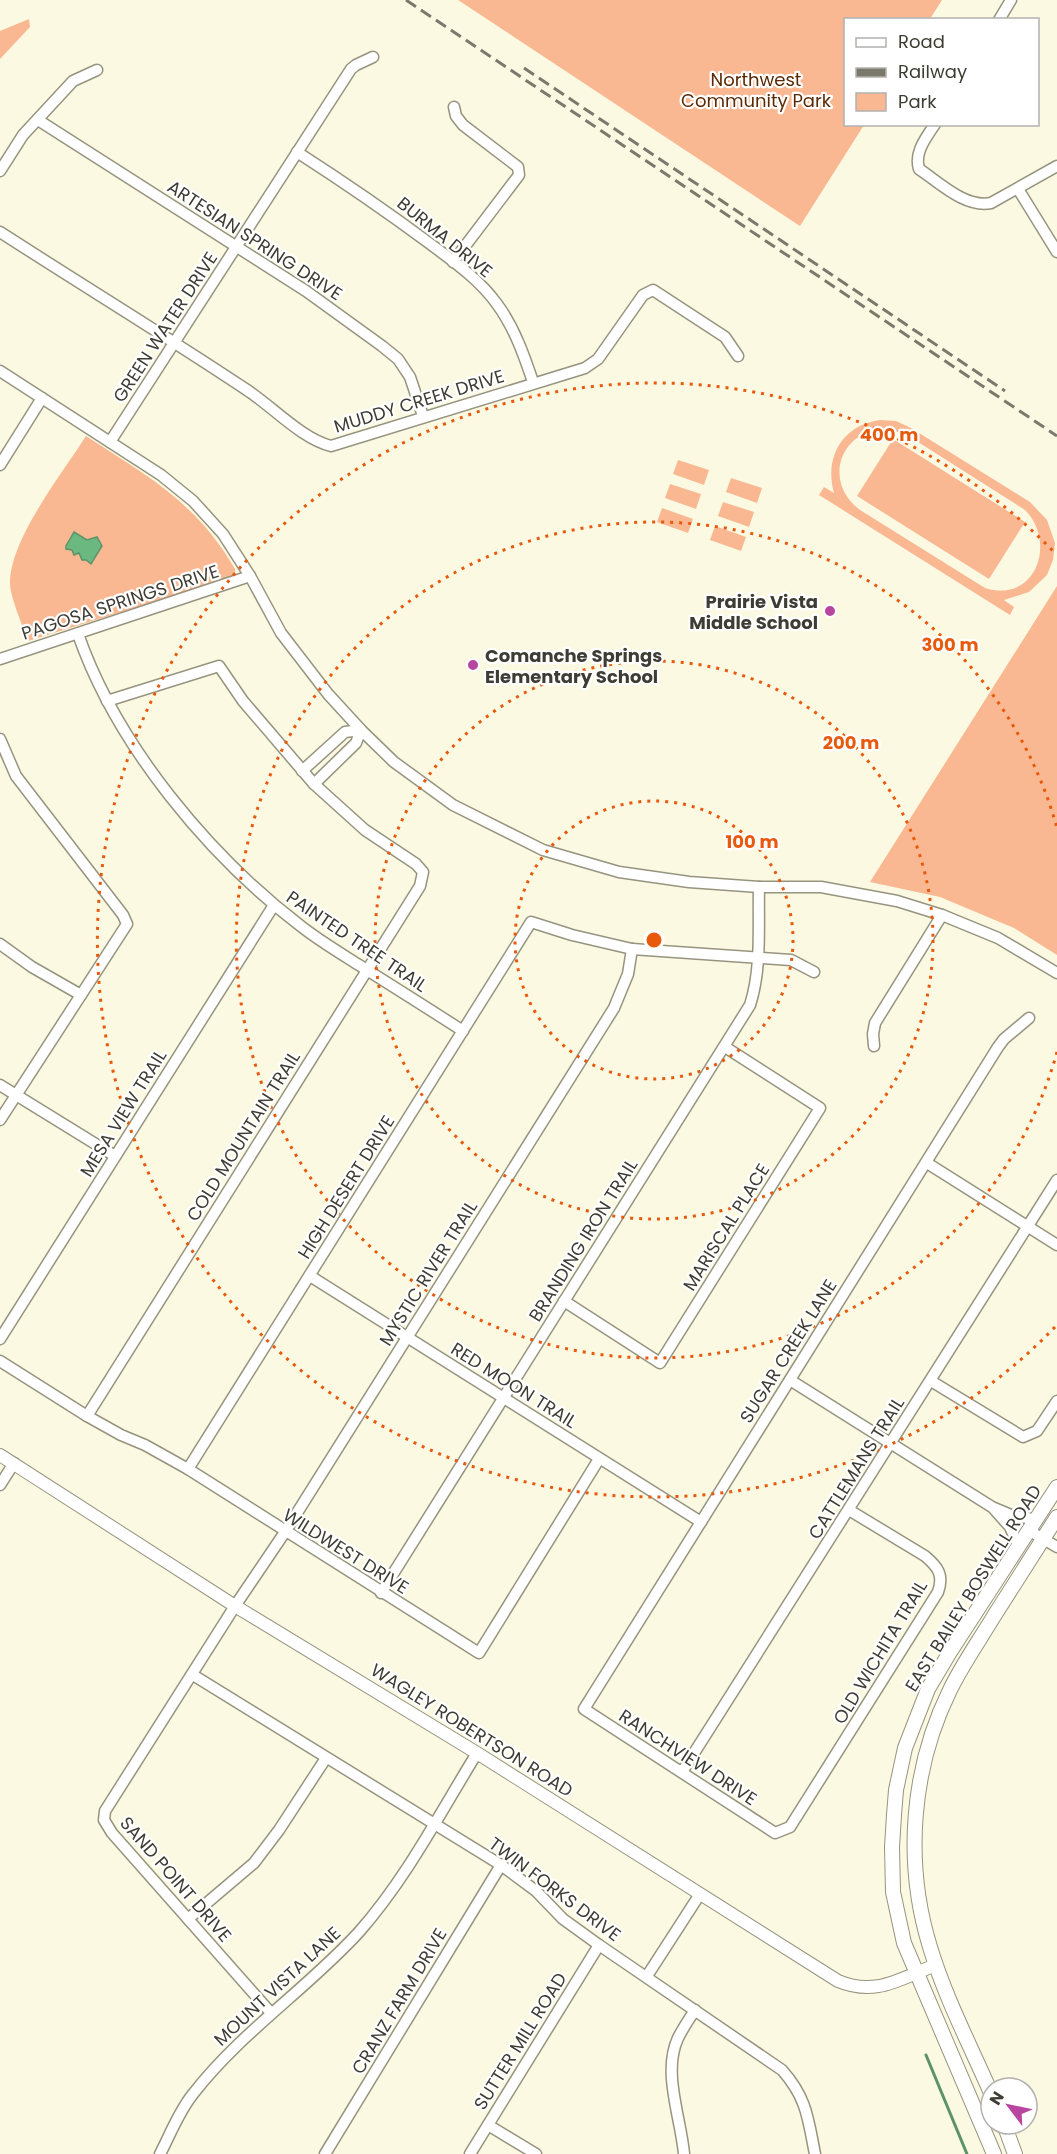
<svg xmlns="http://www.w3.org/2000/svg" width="1057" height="2154" viewBox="0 0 1057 2154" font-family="Poppins,sans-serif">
	<rect width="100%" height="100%" fill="#fcf9e3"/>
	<g fill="#f9b892" fill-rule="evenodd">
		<polygon points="458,0 942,0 930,19 846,20 846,124 864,125 800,226"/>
		<polygon points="29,19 30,27 0,59 0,31"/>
		<path d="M 880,420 L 896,421 L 911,428 L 1030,502 L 1047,520 L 1055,543 L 1053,560 L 1047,575 L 1029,592 L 1004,600 L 1014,607 L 1010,615 L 819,495 L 824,487 L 834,493 C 824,458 842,425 880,420 ZM 887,429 L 907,435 L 1025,510 C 1057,542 1036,604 985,588 L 860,510 C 822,482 840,429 887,429 Z"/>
		<path d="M 86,436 C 149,477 196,502 235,569 L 235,573 L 228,579 L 28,641 C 23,626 10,597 10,583 C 10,539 62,474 86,436 Z"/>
		<polygon points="893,439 1025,522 989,579 857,496"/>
		<polygon points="678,460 709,470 704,485 673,474"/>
		<polygon points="731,478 762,488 757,503 726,492"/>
		<polygon points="670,484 701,494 696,509 665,498"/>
		<polygon points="723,502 754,512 749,527 718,516"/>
		<polygon points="662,508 693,519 688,533 657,522"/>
		<polygon points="715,526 746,537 741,551 710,540"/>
		<polygon points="1057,586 1057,955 1014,928 940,897 870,882"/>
	</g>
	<polygon fill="#6bb881" stroke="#5e936a" stroke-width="1.5" points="74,532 87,540 97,537 102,546 91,564 86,560 82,560 79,553 74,555 72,550 66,549 66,546"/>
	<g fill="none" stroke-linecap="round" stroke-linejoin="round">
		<polyline stroke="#5e936a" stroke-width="3" points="926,2055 967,2154"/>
		<defs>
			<g id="minor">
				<polyline points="999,20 1011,0"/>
				<polyline points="38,120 306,291 382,346 398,359 410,377 423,416"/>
				<path d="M 935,124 C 926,138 914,152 919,169 C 940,183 965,208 991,203 L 1057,166"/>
				<path d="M 297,152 C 342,181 386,211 429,243 C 453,261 479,279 497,304 C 514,327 524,355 533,382"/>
				<polyline points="0,171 23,135 73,81 97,70"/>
				<polyline points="1018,189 1057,252"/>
				<path d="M 0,232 C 82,285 166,336 247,390 C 273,407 302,439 331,446 L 585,368 L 598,359 L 643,295 L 653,290 L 725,337 L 738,356"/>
				<polyline points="453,262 519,175 518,167 463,125 456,116 454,107"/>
				<polyline points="0,371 161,475 193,501 223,534 250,576 281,633 328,694 361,730 394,762 453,805 543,850 619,872 689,882 759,887 821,887 897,901 942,915 998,938 1057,973"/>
				<polyline points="110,442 351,69 356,65 373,57"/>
				<polyline points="0,465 42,398"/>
				<path d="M 78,634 C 117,746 209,856 302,927 C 320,941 340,953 359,965 C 394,987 429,1009 463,1031"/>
				<polyline points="0,659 250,576"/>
				<polyline points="0,739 16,776 123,915 127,924 0,1120"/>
				<polyline points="302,771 345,732 361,730 356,743 314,784"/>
				<polyline points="0,944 32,967 81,995"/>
				<polyline points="874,1046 873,1034 875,1023 942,915"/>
				<polyline points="0,1085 115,1156"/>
				<polyline points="927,1163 1057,1245"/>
				<polyline points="310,1276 701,1522"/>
				<polyline points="564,1301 660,1363 820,1108 725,1047"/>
				<polyline points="0,1339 274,905"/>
				<polyline points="0,1361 87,1416 121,1435 145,1445 188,1469 479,1653 599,1459"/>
				<polyline points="790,1380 992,1507 1011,1515 1037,1520"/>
				<polyline points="931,1381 1023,1437 1037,1431 1057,1401"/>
				<polyline points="87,1416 420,886 423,872 416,864 365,830 314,784 243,701 219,666 107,701"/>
				<polyline points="188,1469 531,922 572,935 632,949 791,960 814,972"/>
				<polyline points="0,1485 14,1463"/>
				<polyline points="994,1509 1010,1527 1019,1547"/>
				<path d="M 849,1510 L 925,1556 C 938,1567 944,1575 938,1592 L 790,1827 L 775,1833 L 584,1709 L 998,1047 L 1004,1039 L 1029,1018"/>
				<polyline points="1030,1531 1057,1547"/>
				<path d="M 381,1593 L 750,1005 C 762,968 758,925 759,887"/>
				<path d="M 193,1675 L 501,1865 L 536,1891 L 563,1919 L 599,1945 L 782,2070 C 807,2098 808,2119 815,2154"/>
				<polyline points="682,1772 1057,1180"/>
				<polyline points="188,1919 254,1863 279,1830 326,1758"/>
				<polyline points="647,1976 700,1894"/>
				<polyline points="271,2013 112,1833 104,1820 105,1811 235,1606 285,1532 614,1008 628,974 632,949"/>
				<polyline points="488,2125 536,2154"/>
				<path d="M 160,2154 C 170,2135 179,2111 193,2094 C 241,2032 307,1989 359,1932 C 406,1879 440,1813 477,1753"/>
				<polyline points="325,2154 501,1865"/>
				<polyline points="470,2154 599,1945"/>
				<path d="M 684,2154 C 681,2118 662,2072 678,2038 C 683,2028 689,2019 695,2010"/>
			</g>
			<path id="tertiary" d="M 0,1455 L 235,1606 L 477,1753 L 838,1981 C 877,1997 900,1978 936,1965"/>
			<g id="secondary">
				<path d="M 991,2093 C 970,2045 945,1997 930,1947 C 904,1863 911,1769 950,1690 C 962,1665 979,1641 994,1616 C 1015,1583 1036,1550 1057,1517"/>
				<polyline points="1004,2124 1015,2154"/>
				<polyline points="994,2154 904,1943 893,1892 892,1847 894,1815 896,1790 905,1748 928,1689 950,1652 1057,1487"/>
			</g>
		</defs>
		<use href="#minor" stroke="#96947f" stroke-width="13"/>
		<use href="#tertiary" stroke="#96947f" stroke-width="14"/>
		<use href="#secondary" stroke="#96947f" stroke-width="16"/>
		<use href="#minor" stroke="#fff" stroke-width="10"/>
		<use href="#tertiary" stroke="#fff" stroke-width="12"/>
		<use href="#secondary" stroke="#fff" stroke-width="14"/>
		<g stroke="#7b796c" stroke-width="3" stroke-dasharray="12 6" stroke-linecap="butt">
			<polyline points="406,0 1057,436"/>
			<polyline points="524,68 1005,391"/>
		</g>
	</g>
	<g fill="none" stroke="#e8590c" stroke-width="3" stroke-dasharray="3 6">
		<circle cx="654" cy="940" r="139"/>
		<circle cx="654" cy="940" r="279"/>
		<path d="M1057 1052A418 418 0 1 1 1057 828"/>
		<path d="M1055 1327A557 557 0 1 1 1055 553"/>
	</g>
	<g fill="#b8459f" stroke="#fff" stroke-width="2">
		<circle cx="830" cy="611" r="6"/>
		<circle cx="473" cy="665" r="6"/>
	</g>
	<g text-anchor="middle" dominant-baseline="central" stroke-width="4.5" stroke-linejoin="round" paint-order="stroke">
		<g font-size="18" fill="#5b2a05" stroke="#fff">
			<text x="756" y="79">Northwest<tspan x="756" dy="21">Community Park</tspan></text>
		</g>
		<g font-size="18" fill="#3e3d34" stroke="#fff">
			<text transform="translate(445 237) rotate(39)">BURMA DRIVE</text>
			<text transform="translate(255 240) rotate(33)">ARTESIAN SPRING DRIVE</text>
			<text transform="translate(165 327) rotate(-57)">GREEN WATER DRIVE</text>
			<text transform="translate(419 401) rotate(-17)">MUDDY CREEK DRIVE</text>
			<text transform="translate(120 602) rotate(-18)">PAGOSA SPRINGS DRIVE</text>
			<text transform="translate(357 941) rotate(34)">PAINTED TREE TRAIL</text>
			<text transform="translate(123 1113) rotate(-58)">MESA VIEW TRAIL</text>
			<text transform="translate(243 1136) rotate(-58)">COLD MOUNTAIN TRAIL</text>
			<text transform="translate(346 1187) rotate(-58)">HIGH DESERT DRIVE</text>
			<text transform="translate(726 1227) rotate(-58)">MARISCAL PLACE</text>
			<text transform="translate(583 1240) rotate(-58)">BRANDING IRON TRAIL</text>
			<text transform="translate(428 1273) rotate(-58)">MYSTIC RIVER TRAIL</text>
			<text transform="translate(788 1351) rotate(-58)">SUGAR CREEK LANE</text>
			<text transform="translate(514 1385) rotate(32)">RED MOON TRAIL</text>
			<text transform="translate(856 1468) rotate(-58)">CATTLEMANS TRAIL</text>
			<text transform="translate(346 1551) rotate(32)">WILDWEST DRIVE</text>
			<text transform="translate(973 1588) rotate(-58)">EAST BAILEY BOSWELL ROAD</text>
			<text transform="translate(880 1652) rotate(-59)">OLD WICHITA TRAIL</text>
			<text transform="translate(472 1730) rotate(32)">WAGLEY ROBERTSON ROAD</text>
			<text transform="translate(688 1757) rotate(33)">RANCHVIEW DRIVE</text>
			<text transform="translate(176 1879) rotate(49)">SAND POINT DRIVE</text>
			<text transform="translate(555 1889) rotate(37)">TWIN FORKS DRIVE</text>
			<text transform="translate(277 1986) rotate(-43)">MOUNT VISTA LANE</text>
			<text transform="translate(399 2001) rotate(-59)">CRANZ FARM DRIVE</text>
			<text transform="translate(520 2041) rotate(-58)">SUTTER MILL ROAD</text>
		</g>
		<g font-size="18" font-weight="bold" fill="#3e3d34" stroke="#fff" text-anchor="end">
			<text x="818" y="601">Prairie Vista<tspan x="818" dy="21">Middle School</tspan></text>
			<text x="485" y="655" text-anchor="start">Comanche Springs<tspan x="485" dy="21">Elementary School</tspan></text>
		</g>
	</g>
	<circle cx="654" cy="940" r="9" fill="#e8590c" stroke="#fff" stroke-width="3"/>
	<g font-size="18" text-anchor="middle" font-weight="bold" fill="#e8590c" stroke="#fff" stroke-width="4.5" stroke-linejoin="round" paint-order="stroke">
		<text x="889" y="441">400 m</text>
		<text x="950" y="651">300 m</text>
		<text x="851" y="749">200 m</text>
		<text x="752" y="848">100 m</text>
	</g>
	<rect x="844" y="18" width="195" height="108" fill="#ffffff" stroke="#b2b1ae" stroke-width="1.5"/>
	<rect x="856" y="38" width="30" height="9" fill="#ffffff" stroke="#b2b1ae" stroke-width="1.5"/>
	<text x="898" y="48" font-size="18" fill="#3e3d34">Road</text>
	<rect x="856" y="68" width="30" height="9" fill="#7b796c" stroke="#b2b1ae" stroke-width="1.5"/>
	<text x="898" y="78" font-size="18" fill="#3e3d34">Railway</text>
	<rect x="856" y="93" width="30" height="18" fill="#f9b892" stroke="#b2b1ae" stroke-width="1.5"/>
	<text x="898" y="108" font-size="18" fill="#3e3d34">Park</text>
	<g transform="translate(1009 2106) rotate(302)"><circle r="28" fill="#ffffff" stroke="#b2b1ae" stroke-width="1.5"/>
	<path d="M0-4.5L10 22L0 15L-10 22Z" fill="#b8459f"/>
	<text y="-9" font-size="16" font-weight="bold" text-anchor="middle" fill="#3e3d34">N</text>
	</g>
</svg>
